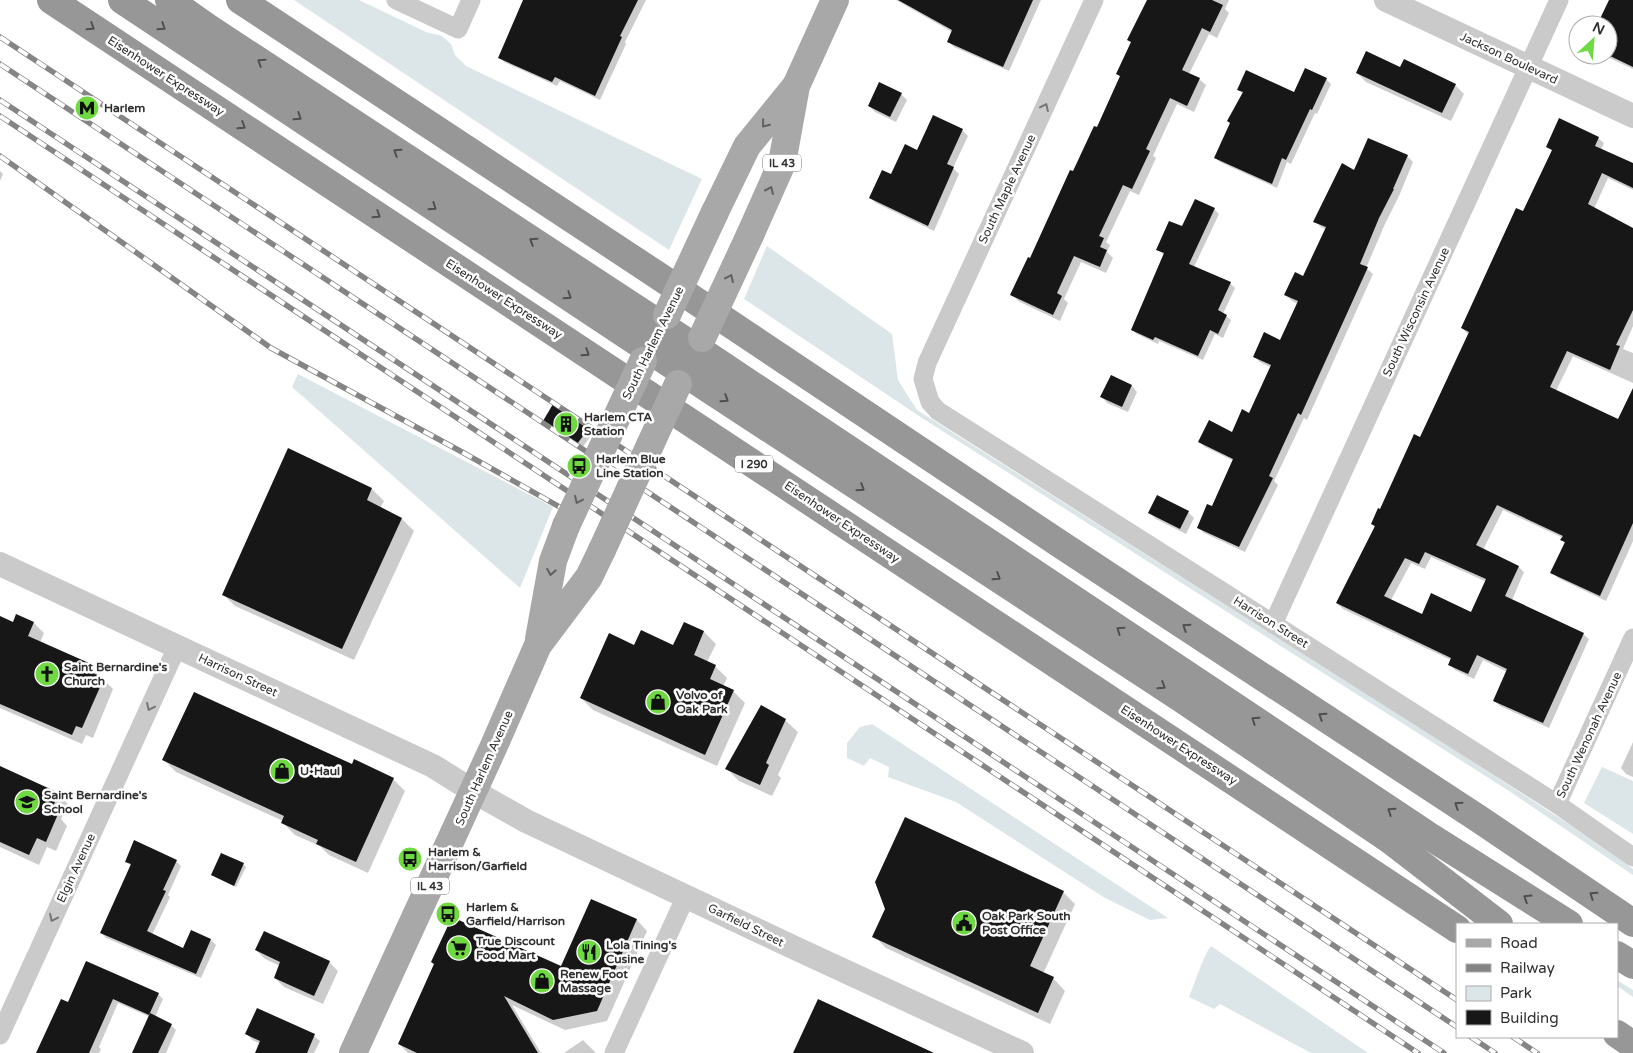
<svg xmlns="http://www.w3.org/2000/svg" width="1633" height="1053" viewBox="0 0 1633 1053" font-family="'Varela Round',sans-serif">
	<rect width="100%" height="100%" fill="#fff"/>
	<g fill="#dce6e9">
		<polygon points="294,0 359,0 426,32 442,36 451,44 455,55 466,66 702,179 669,250"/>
		<polygon points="767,246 892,334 898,380 917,410 1413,723 1601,845 1633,869 1633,875 1509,791 922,418 744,299"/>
		<polygon points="298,374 553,507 520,588 292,387"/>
		<polygon points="872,724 1168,918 1150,920 1105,898 956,802 888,777 889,767 870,758 864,766 847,758 847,743 860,727"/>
		<polygon points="1602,767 1633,781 1633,834 1584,803"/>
		<path d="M 1211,946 L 1368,1053 L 1311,1053 L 1220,1004 L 1214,1009 L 1189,997 C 1195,983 1203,956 1211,946 Z"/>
		<polygon points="1617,980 1633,990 1633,997 1617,986"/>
	</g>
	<g fill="#0003" fill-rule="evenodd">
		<polygon points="525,0 646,0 625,42 626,44 600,100 560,81 557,86 504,62 499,57"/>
		<polygon points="896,0 1041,0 1009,71 954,47 948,41 952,32"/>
		<polygon points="1149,0 1229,0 1225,9 1229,13 1217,38 1209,34 1189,74 1199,79 1206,85 1194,112 1177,104 1153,156 1156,158 1139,195 1130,191 1106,242 1110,245 1107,252 1113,258 1106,273 1081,262 1064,299 1068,303 1060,321 1018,301 1012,294 1031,260 1097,128 1121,77 1118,74"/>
		<polygon points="1610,0 1633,0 1633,69 1603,55 1608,55 1608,25 1598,25"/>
		<polygon points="1401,68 1455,85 1464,94 1451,121 1366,82 1357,73"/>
		<polygon points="1326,79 1331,84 1317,114 1315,113 1291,164 1287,162 1277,188 1220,162 1215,157 1243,94 1239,90 1295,93"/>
		<polygon points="901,94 907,100 896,122 875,112 869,106"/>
		<polygon points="962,130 968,136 953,168 959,174 934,231 876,203 870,198 918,152"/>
		<path d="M 1598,138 L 1604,143 L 1601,150 L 1633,165 L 1633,190 L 1608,178 L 1594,209 L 1633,230 L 1633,326 L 1623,349 L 1633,353 L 1633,383 L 1573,356 L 1556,391 L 1619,421 L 1633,391 L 1633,541 L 1606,601 L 1558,578 L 1552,572 L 1565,544 L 1562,540 L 1563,538 L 1503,510 L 1483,550 L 1519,567 L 1524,572 L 1512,600 L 1583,634 L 1589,639 L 1549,728 L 1500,706 L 1494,700 L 1507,672 L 1483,660 L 1474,679 L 1455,670 L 1449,664 L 1451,660 L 1343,609 L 1337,603 L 1375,527 L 1372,524 L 1420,438 L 1468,334 L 1462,328 L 1524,213 L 1553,151 L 1548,147 ZM 1431,557 L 1487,582 L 1472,614 L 1423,616 L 1391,600 L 1411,563 L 1425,569 Z"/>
		<polygon points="1407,156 1413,162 1399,196 1385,224 1366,268 1373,274 1307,420 1304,418 1274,481 1278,485 1245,552 1204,533 1198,527 1212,508 1234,461 1205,447 1199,442 1232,434 1250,414 1272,368 1260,362 1254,356 1281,342 1298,304 1292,301 1286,295 1304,277 1327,230 1321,227 1315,221 1355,171"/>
		<polygon points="0,171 3,174 0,181"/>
		<polygon points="1214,209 1219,214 1194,267 1230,283 1235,288 1223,314 1231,320 1223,338 1215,334 1203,360 1159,341 1158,344 1137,334 1132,330 1164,255 1158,249 1182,228"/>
		<polygon points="1111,377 1132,386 1137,392 1128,412 1107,403 1102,397"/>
		<polygon points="545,421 588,429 593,433 582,448"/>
		<polygon points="372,489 384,501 380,508 402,519 414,531 354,660 235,606 223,594"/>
		<polygon points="1188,512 1194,518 1186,534 1156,519 1150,513"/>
		<polygon points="0,618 13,623 34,623 44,633 40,643 89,664 99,674 97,677 103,679 113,689 93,738 86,735 82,744 0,708"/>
		<polygon points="685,623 704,632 716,644 707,662 715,666 727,678 723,687 733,691 745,703 717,766 593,710 581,698 635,647 674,647"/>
		<polygon points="785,720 798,732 778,775 781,778 772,796 739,781 727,769"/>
		<polygon points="1633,742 1633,777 1626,774 1621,768"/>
		<polygon points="164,760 352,766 393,779 405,791 368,873 329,855 320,846 295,835 283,823 283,821 176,772"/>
		<polygon points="0,768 58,794 68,804 61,819 67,826 56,851 47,847 39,865 0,847"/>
		<polygon points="126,861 176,861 181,866 168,895 170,897 152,935 184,949 211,940 216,945 201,978 106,938 101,932 131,866"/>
		<polygon points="243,864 246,867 236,887 212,875"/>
		<polygon points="1063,892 1075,904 1043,974 1053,978 1065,991 1050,1024 886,948 874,936"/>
		<polygon points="592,901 637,920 647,931 607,1021 565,1030 512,1005 541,1053 408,1053 399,1044 561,968"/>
		<polygon points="256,950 329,962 338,971 323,1004 284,987 275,978 280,966 265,959"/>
		<polygon points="158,994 163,999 155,1017 171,1025 176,1030 166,1053 134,1053 150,1017 118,1003 99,1047 101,1049 99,1053 37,1053 69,1003"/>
		<polygon points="247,1034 314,1036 320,1041 314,1053 256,1053 261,1044 252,1040"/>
		<polygon points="583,1040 596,1053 564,1053"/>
	</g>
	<g fill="#171717" fill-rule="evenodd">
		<polygon points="523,0 638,0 620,36 622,37 595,96 555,77 552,82 498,58"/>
		<polygon points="898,0 1033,0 1003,67 947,42 952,30"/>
		<polygon points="1147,0 1212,0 1223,5 1210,32 1202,28 1182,70 1200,78 1187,106 1170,98 1146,149 1150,151 1132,189 1123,185 1099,236 1104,238 1100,247 1107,250 1100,267 1074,256 1057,293 1062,296 1053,315 1010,295 1028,257 1030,258 1070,170 1073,171 1094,126 1097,127 1120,76 1116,74 1131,42 1127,40"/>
		<polygon points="1609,0 1633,0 1633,67 1608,55 1608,25 1597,25"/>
		<polygon points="1366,51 1400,67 1404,59 1456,84 1442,113 1356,73"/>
		<polygon points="1305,68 1327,78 1312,110 1310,109 1286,160 1282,158 1272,184 1214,158 1230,123 1227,121 1243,92 1237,90 1246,70 1294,92"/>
		<polygon points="879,82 902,93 890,117 868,106"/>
		<polygon points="933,115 963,129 947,164 954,167 928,226 869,198 882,170 891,174 905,144 917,150"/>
		<path d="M 1559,118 L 1599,137 L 1595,146 L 1633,163 L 1633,188 L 1602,173 L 1588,204 L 1633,228 L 1633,310 L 1616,345 L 1620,346 L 1610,370 L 1567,351 L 1550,387 L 1618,419 L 1633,388 L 1633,523 L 1600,596 L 1550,573 L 1565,542 L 1560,540 L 1563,536 L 1497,505 L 1476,545 L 1519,566 L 1505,596 L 1584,633 L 1543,723 L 1493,701 L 1507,669 L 1477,655 L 1468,674 L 1448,665 L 1451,658 L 1336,603 L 1375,526 L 1371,524 L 1378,508 L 1380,509 L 1414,434 L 1420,437 L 1469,332 L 1461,328 L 1516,208 L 1523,211 L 1552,150 L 1546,147 ZM 1425,552 L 1486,579 L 1471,612 L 1431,593 L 1422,614 L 1384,596 L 1405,558 L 1419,564 Z"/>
		<polygon points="1368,138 1408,155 1393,189 1394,189 1379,218 1360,264 1368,267 1301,415 1298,413 1269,476 1273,478 1239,547 1197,528 1207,504 1212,506 1233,459 1198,442 1209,420 1232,432 1242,409 1249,413 1271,365 1253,357 1264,332 1280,340 1298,301 1284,295 1295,272 1303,276 1326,227 1313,222 1342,163 1354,170"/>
		<polygon points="1195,199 1215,208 1189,264 1231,282 1218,310 1227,315 1218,334 1210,330 1198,356 1155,337 1153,340 1131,330 1164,253 1156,250 1169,221 1182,226"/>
		<polygon points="1111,375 1132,385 1122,407 1100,397"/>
		<polygon points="553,404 589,428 577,444 543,421"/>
		<polygon points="288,448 372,488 367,500 402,518 342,649 222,595"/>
		<polygon points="1157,495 1189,511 1180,529 1148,513"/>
		<polygon points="16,614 34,622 28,636 89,663 86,670 104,678 82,728 76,726 72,735 0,704 0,616 13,622"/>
		<polygon points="684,622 704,631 694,655 716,665 710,679 734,690 705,755 580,698 609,633 634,645 641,630 673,645"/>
		<polygon points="194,692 352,764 354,759 394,778 356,862 316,844 318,840 281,823 284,816 162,760"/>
		<polygon points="761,705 786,719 766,763 769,765 760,785 725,769"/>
		<polygon points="0,766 59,793 51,811 58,814 46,842 37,838 29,855 0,842"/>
		<polygon points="905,817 1064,891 1030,966 1054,977 1038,1013 872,937 885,909 875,882"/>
		<polygon points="134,840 177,860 163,890 166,891 147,931 183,948 191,930 211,939 196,974 100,933 131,864 125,862"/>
		<polygon points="221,853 244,863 234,886 211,875"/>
		<polygon points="591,899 637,919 597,1011 553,1020 504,996 538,1053 417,1053 398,1044 434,964 431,962 452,917 561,966"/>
		<polygon points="264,931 330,961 314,996 274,978 280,962 255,950"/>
		<polygon points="86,961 159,993 149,1015 113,999 89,1053 36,1053 61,999 68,1002"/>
		<polygon points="818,999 934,1053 793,1053"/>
		<polygon points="257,1008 315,1034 307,1053 255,1053 260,1041 245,1034"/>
		<polygon points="150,1013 172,1024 158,1053 132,1053"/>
	</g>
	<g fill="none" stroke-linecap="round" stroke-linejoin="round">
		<g stroke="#cacaca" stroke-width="19">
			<polyline points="396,0 458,29 471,0"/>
			<polyline points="1094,0 927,363 923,379 930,402 938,411 1557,804 1633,857"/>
			<polyline points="1273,624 1559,0"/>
			<polyline points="1557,804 1633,638"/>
			<polyline points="0,1035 177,647"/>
			<polyline points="614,1053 686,896"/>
		</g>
		<g stroke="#cacaca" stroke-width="24">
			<polyline points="1386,0 1633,116"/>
			<polyline points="0,564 433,766 473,791 526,821 797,949 1022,1053"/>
		</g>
		<g stroke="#a8a8a8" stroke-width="28">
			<polyline points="715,212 747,146 795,87"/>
			<polyline points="750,235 782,163 796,86 835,0"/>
			<polyline points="539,639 553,561 566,526"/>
			<polyline points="353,1053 493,748 538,645 589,577 602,550"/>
		</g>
		<g stroke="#979797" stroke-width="28">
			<polyline points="51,0 1457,929"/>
			<polyline points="122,0 634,340 1182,699 1390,840 1499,924"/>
			<polyline points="169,0 207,27 716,361 1426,834 1569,924"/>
			<polyline points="240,0 651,271 1063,546 1479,819 1633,923"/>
			<polyline points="1617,955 1633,965"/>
			<polyline points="1617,1034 1633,1045"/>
		</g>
		<defs>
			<g id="rail">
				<polyline points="0,37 1457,1000"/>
				<polyline points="0,64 1457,1027"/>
				<polyline points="0,100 1444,1053"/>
				<polyline points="0,116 1418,1053"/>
				<polyline points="0,156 271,348 462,452 581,519"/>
				<polyline points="1471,1037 1495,1053"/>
				<polyline points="1513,1037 1537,1053"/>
			</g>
		</defs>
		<use href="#rail" stroke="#858585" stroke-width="5.5"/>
		<use href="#rail" stroke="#fff" stroke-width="4" stroke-dasharray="11" stroke-linecap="butt"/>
		<g stroke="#a8a8a8" stroke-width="28">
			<polyline points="667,315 715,212"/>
			<polyline points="702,338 750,235"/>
			<polyline points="566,526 643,361"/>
			<polyline points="602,550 678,384"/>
		</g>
	</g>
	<defs><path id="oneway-chevron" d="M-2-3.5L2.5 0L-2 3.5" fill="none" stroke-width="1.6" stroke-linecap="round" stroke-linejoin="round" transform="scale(1.25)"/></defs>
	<g stroke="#4f4f4f">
		<use href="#oneway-chevron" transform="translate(91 27) rotate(33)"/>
		<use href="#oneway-chevron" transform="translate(162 27) rotate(34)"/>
		<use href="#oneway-chevron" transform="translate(261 62) rotate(-147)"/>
		<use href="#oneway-chevron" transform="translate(298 117) rotate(34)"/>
		<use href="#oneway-chevron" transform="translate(242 126) rotate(33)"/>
		<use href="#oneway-chevron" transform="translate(397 152) rotate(-147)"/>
		<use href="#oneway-chevron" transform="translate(433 207) rotate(34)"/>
		<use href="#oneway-chevron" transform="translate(377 215) rotate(33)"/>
		<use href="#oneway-chevron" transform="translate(533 241) rotate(-147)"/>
		<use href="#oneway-chevron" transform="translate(568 296) rotate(34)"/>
		<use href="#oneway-chevron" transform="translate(586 353) rotate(33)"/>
		<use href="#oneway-chevron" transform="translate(725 399) rotate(33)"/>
		<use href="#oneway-chevron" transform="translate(861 488) rotate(33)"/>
		<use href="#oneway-chevron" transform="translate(997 577) rotate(33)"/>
		<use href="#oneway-chevron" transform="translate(1186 627) rotate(-147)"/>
		<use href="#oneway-chevron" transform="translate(1120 630) rotate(-146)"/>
		<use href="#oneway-chevron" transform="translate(1162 686) rotate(33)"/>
		<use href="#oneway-chevron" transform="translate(1322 716) rotate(-147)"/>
		<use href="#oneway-chevron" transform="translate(1255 720) rotate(-146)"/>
		<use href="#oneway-chevron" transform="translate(1458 805) rotate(-147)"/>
		<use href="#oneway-chevron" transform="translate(1391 811) rotate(-146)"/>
		<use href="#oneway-chevron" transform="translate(1593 895) rotate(-146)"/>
		<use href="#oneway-chevron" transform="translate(1527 898) rotate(-148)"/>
	</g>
	<g stroke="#757575">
		<use href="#oneway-chevron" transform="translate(1045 107) rotate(-65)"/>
		<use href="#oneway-chevron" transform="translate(150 707) rotate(115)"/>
		<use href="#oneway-chevron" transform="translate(53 918) rotate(115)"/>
	</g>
	<g stroke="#606060">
		<use href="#oneway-chevron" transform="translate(765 124) rotate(129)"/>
		<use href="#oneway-chevron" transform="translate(770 190) rotate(-66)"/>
		<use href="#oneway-chevron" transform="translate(730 278) rotate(-65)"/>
		<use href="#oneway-chevron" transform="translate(578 500) rotate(115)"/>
		<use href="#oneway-chevron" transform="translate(551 572) rotate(100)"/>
	</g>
	<defs>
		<symbol id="metro-disc" viewBox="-11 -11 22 22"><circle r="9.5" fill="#6ed940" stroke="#fff"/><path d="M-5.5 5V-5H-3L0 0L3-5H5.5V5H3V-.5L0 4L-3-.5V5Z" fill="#111"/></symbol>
		<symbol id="building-disc" viewBox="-11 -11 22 22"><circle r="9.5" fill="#6ed940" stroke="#fff"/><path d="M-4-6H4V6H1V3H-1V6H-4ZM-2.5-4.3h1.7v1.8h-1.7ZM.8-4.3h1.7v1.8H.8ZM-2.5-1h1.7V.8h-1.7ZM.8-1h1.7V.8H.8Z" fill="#111"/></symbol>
		<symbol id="bus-disc" viewBox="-11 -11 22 22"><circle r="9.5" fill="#6ed940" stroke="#fff"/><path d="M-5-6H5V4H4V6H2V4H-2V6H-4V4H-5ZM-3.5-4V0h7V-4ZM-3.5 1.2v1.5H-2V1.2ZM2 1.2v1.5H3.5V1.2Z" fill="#111"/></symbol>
		<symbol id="church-disc" viewBox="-11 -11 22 22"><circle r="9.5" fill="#6ed940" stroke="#fff"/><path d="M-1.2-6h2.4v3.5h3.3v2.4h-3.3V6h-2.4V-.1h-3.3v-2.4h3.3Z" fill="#111"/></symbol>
		<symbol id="shop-disc" viewBox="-11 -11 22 22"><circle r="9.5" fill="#6ed940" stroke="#fff"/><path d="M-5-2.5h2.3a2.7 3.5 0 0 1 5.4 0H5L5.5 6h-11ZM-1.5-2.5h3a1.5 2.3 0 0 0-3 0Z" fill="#111"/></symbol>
		<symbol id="school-disc" viewBox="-11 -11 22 22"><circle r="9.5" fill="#6ed940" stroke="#fff"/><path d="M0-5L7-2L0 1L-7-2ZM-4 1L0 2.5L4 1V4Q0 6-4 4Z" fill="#111"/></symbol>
		<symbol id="civic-disc" viewBox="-11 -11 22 22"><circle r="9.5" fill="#6ed940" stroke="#fff"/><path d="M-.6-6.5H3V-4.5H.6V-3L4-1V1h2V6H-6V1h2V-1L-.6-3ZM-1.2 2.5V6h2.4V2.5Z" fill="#111"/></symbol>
		<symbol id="supermarket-disc" viewBox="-11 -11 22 22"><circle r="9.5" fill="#6ed940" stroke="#fff"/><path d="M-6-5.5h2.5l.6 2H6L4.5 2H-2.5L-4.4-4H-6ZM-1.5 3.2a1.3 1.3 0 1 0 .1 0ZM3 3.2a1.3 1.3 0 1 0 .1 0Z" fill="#111"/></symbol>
		<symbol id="restaurant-disc" viewBox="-11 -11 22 22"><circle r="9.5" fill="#6ed940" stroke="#fff"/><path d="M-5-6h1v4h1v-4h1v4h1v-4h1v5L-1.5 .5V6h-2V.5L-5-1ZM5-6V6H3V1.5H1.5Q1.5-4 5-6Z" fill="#111"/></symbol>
	</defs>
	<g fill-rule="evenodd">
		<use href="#metro-disc" x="73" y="94" width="28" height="28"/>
		<use href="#building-disc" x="552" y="410" width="28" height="28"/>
		<use href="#bus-disc" x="565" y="452" width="28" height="28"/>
		<use href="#church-disc" x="33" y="660" width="28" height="28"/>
		<use href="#shop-disc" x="644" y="688" width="28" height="28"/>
		<use href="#shop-disc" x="268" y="757" width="28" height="28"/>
		<use href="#school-disc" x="13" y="788" width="28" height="28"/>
		<use href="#bus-disc" x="396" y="845" width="28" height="28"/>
		<use href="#bus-disc" x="434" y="900" width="28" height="28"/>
		<use href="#civic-disc" x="950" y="909" width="28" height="28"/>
		<use href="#supermarket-disc" x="445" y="934" width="28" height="28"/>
		<use href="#restaurant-disc" x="575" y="938" width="28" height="28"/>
		<use href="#shop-disc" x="528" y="967" width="28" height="28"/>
	</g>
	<g text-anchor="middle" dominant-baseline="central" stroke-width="5" stroke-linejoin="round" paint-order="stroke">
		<g fill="#fff" stroke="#6e6e6e" stroke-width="1">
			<rect x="763" y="154.5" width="38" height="17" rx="4"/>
			<rect x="735" y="455.5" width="38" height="17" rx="4"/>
			<rect x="411" y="877.5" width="38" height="17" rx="4"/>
		</g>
		<g font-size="11" font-weight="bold" fill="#303030">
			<text x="782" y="163">IL 43</text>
			<text x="754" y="464">I 290</text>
			<text x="430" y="886">IL 43</text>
		</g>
		<g font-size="12" fill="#303030" stroke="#fff">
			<text transform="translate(1509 58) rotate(25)">Jackson Boulevard</text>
			<text transform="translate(166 76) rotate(33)">Eisenhower Expressway</text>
			<text transform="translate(1007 189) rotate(-65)">South Maple Avenue</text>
			<text transform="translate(504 299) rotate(33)">Eisenhower Expressway</text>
			<text transform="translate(1416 312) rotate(-65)">South Wisconsin Avenue</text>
			<text transform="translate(653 343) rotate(-64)">South Harlem Avenue</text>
			<text transform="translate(842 522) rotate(34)">Eisenhower Expressway</text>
			<text transform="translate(1271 622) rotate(32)">Harrison Street</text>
			<text transform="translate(238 675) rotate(25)">Harrison Street</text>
			<text transform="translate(1589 735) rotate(-65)">South Wenonah Avenue</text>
			<text transform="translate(1179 745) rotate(33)">Eisenhower Expressway</text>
			<text transform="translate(484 768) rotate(-66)">South Harlem Avenue</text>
			<text transform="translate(76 868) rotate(-65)">Elgin Avenue</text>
			<text transform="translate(746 925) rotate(26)">Garfield Street</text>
		</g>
		<g font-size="12" font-weight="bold" fill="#303030" stroke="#fff" text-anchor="start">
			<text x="104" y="108">Harlem</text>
			<text x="584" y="417">Harlem CTA<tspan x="584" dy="14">Station</tspan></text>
			<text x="596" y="459">Harlem Blue<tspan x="596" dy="14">Line Station</tspan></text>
			<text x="64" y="667">Saint Bernardine's<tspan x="64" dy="14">Church</tspan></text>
			<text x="676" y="695">Volvo of<tspan x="676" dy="14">Oak Park</tspan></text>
			<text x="300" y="771">U-Haul</text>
			<text x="44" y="795">Saint Bernardine's<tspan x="44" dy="14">School</tspan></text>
			<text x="428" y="852">Harlem &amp;<tspan x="428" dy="14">Harrison/Garfield</tspan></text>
			<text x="466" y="907">Harlem &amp;<tspan x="466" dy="14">Garfield/Harrison</tspan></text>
			<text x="982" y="916">Oak Park South<tspan x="982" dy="14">Post Office</tspan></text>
			<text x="476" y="941">True Discount<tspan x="476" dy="14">Food Mart</tspan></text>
			<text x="606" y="945">Lola Tining's<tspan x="606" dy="14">Cusine</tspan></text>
			<text x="560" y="974">Renew Foot<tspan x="560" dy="14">Massage</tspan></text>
		</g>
	</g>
	<rect x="1456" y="923" width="162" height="115" fill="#ffffff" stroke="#acacac"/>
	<rect x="1466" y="939" width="25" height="8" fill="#a8a8a8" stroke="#acacac"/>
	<text x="1500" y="948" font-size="15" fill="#303030">Road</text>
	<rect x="1466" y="964" width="25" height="8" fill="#858585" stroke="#acacac"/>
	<text x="1500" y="973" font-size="15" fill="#303030">Railway</text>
	<rect x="1466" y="986" width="25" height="15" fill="#dce6e9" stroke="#acacac"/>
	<text x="1500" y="998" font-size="15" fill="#303030">Park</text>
	<rect x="1466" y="1010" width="25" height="15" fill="#171717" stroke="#acacac"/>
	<text x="1500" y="1023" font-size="15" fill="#303030">Building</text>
	<g transform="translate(1593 40) rotate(26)"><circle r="24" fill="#ffffff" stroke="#acacac"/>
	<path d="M0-4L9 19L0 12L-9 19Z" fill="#6ed940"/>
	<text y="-8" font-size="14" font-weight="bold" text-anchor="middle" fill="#303030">N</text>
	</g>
</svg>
